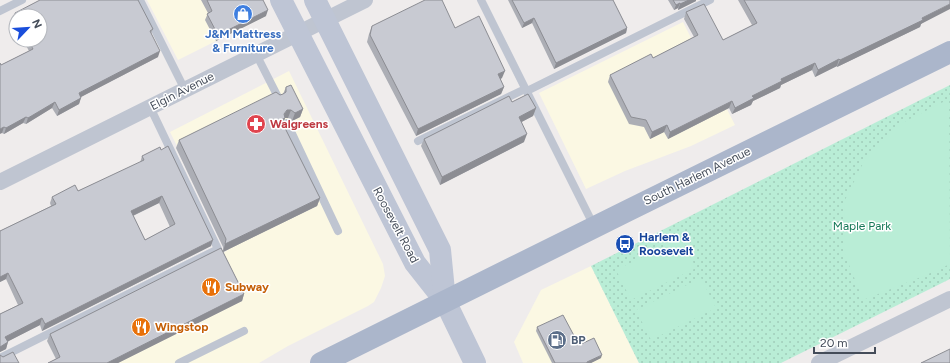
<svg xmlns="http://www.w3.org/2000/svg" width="950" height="363" viewBox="0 0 950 363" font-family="Figtree,sans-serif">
	<defs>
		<pattern id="park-dots" width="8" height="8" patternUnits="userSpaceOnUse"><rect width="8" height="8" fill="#b9edd6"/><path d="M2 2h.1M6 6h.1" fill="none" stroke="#a0cdba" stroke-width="1.8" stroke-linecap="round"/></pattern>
	</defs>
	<rect width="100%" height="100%" fill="#efecec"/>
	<g fill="#fbf8e3">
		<polygon points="147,0 258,0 266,16 178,60"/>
		<polygon points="683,22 735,125 691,146 625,171 586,189 539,93"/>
		<polygon points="289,71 383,264 385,276 381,288 374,302 368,306 288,346 259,363 76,363 229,249 170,132"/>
		<polygon points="591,266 639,363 523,363 514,342 541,290"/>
	</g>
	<polygon fill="url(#park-dots)" points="950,85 950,279 781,363 639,363 591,266"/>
	<g fill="#b9edd6">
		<polygon points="949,99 950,264 926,275 863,300 844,252 845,200 867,155 900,124"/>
		<polygon points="681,238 696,268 631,300 616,270"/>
		<polygon points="701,278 716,308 651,340 636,310"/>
	</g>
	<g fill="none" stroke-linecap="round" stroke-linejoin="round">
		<g stroke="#bfc5d1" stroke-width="8">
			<polyline points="140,0 185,90"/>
			<polyline points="481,0 594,226"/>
			<polyline points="0,11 22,0"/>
			<polyline points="256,54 278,97"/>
			<polyline points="527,91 710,0"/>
			<polyline points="287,123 338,231"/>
			<polyline points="418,141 525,89"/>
			<polyline points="0,358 218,249 150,107"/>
			<polyline points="179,363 244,331"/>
		</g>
		<g stroke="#bfc5d1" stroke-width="16">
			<polyline points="0,182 365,0"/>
			<polyline points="819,363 950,299"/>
		</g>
		<g stroke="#bec5d5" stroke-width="22">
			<polyline points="281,0 415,263 445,301 475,363"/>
			<polyline points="315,0 440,250 445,301"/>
		</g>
		<polyline stroke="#abb6cb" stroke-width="22" points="321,363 627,211 950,52"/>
	</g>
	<g fill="#acaeb5" fill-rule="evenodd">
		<polygon points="201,0 263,0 266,16 216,41 205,20 208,13"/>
		<polygon points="508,0 613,0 627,28 626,33 554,69 532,23 522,28"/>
		<polygon points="668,0 696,0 696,1 678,10 678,8 674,10"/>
		<polygon points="738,0 950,0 921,24 920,27 837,67 837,66 815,77 812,70 781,85 780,88 753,101 751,105 732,114 729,108 668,139 664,132 650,139 644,127 629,124 608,82 610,75 653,58 694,37 684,19 686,12 723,40 752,25"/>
		<polygon points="15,13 153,29 151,34 158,57 81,97 79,104 57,116 52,108 26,124 23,123 4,134 2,133 1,65 29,51 23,40 40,40 16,16 16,26 12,19"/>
		<polygon points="372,26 455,28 502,78 500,79 504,87 501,94 416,136 367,42 369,34"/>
		<polygon points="286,87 303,109 300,117 292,121 288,118 285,118 283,124 320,198 317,206 223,252 244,294 242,301 118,363 48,363 56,359 47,341 50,334 223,250 223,247 176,148 179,140 280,95 283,94"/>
		<polygon points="512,102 536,108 533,116 521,122 524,142 440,185 421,146 424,139"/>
		<path d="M 142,156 L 211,246 L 42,331 L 40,325 L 8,341 L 6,349 L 0,352 L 0,314 L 18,305 L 6,279 L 0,282 L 0,231 L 51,206 L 50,203 L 52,197 L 78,191 L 140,163 ZM 159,203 L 170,227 L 145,240 L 133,216 Z"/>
		<polygon points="537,327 579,345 601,358 591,363 552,363 536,331"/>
	</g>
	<g fill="#8c8d93">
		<polygon points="689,0 696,0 696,1 678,10 680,4"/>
		<polygon points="680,3 678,8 674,10 676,5"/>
		<polygon points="950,4 950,9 921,24 920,27 837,67 840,60"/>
		<polygon points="268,10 266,16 216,41 218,35"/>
		<polygon points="534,18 532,23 522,28 524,23"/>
		<polygon points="627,28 626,33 554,69 556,63"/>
		<polygon points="160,51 158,57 77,99 79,93"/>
		<polygon points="839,59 837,66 815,77 818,70"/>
		<polygon points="815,63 812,70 781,85 780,88 753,101 751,105 732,114 735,108 752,96 781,79"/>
		<polygon points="505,71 502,78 495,82 498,74"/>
		<polygon points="504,87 501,94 416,136 418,129"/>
		<polygon points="81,98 79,104 57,116 59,110"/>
		<polygon points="732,101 729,108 668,139 670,132"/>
		<polygon points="55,102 52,108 26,124 28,118"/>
		<polygon points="536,108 533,116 516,125 519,117"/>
		<polygon points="303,109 300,117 292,121 295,113"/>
		<polygon points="287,110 291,110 288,118 285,118 282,126 281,120"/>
		<polygon points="26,117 23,123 4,134 6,128"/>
		<polygon points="667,125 664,132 650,139 652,132"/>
		<polygon points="4,127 2,133 0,134 0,129"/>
		<polygon points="527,134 524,142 440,185 442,177"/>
		<polygon points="162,196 159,203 128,218 131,211"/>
		<polygon points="320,198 317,206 223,252 225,244"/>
		<polygon points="213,240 211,246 42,331 45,324"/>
		<polygon points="8,273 6,279 0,282 0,277"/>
		<polygon points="244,294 242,301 118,363 107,363"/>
		<polygon points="42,318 40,325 3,344 5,337"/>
		<polygon points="8,342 6,349 0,352 0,347"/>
		<polygon points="602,355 601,358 591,363 586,363"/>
	</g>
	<g fill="#c8cad2" stroke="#8c8d93" fill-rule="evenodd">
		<polygon points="40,0 138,0 153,29 150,31 160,51 79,93 81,98 59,110 55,102 28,118 26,117 6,128 4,127 0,129 0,63 1,65 33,49 28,40 40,40 40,16 16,16 15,13"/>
		<polygon points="207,0 263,0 268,10 218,35 207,14 212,11"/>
		<polygon points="425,0 442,0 455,28 479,16 505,71 498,74 504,87 418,129 370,35 372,26"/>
		<polygon points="512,0 613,0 627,28 556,63 534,18 524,23"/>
		<polygon points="673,0 689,0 680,4 680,3 676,5"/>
		<polygon points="744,0 950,0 950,4 922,18 923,20 840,60 839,59 818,70 815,63 781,79 782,81 752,96 754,98 735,108 732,101 670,132 667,125 652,132 646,120 631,117 610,75 651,54 653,58 698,35 686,12 704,4 723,40 757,23"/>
		<polygon points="291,85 303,109 295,113 291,110 287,110 284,114 285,118 281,120 320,198 225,244 226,239 179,140 276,92 280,95 283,94 286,92 286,87"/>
		<polygon points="528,94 536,108 519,117 527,134 442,177 424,139 509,96 512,102"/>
		<path d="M 168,146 L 213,240 L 45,324 L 42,318 L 5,337 L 8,342 L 0,347 L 0,314 L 23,303 L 8,273 L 0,277 L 0,231 L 56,204 L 52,197 L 75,185 L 78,191 L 144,160 L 142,156 L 160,147 L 161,150 ZM 162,196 L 175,224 L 145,240 L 131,211 Z"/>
		<polygon points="221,248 244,294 107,363 48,363 60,357 50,334"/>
		<polygon points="563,315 579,345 594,338 602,355 587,362 587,363 555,363 537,327"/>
		<polygon points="950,349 950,363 921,363"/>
		<polygon points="13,352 19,363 0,363 0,355 3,357"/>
	</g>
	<defs>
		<symbol id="shop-disc" viewBox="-11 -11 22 22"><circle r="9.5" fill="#3f7fe0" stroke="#fff"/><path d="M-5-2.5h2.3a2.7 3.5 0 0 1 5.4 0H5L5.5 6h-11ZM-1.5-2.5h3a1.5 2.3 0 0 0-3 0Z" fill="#fff"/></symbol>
		<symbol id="pharmacy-disc" viewBox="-11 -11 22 22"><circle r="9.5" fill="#e0444e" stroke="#fff"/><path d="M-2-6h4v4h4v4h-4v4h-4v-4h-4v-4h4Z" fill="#fff"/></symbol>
		<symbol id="bus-disc" viewBox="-11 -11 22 22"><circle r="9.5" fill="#1a4fb4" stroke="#fff"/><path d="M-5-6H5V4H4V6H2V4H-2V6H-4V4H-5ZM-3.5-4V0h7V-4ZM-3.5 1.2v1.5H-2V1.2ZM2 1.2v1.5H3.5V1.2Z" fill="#fff"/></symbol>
		<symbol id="restaurant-disc" viewBox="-11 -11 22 22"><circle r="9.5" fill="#e8710a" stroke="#fff"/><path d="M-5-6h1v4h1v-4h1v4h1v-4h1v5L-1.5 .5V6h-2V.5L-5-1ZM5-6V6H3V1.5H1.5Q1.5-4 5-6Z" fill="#fff"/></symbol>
		<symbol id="fuel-disc" viewBox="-11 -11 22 22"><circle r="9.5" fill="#5c6f8a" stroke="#fff"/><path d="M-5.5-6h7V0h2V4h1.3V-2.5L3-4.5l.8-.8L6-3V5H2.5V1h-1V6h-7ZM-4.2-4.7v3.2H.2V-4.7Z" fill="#fff"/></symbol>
	</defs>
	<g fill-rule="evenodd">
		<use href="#shop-disc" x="232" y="3" width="22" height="22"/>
		<use href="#pharmacy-disc" x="245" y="113" width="22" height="22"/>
		<use href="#bus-disc" x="614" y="233" width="22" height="22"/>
		<use href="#restaurant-disc" x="200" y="276" width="22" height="22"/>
		<use href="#restaurant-disc" x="130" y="316" width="22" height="22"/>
		<use href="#fuel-disc" x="546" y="329" width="22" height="22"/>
	</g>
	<g text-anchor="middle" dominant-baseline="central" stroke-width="3" stroke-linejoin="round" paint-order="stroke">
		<g font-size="12" font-weight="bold" fill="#366cbe" stroke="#fff">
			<text x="243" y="34">J&amp;M Mattress<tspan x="243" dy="14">&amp; Furniture</tspan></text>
		</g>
		<g font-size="12" fill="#444c59" stroke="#fff">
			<text transform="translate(182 91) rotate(-27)">Elgin Avenue</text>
			<text transform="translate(697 176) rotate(-26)">South Harlem Avenue</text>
			<text transform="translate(396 225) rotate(62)">Roosevelt Road</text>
		</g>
		<g font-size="12" font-weight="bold" fill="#be3a42" stroke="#fff" text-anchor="start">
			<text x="270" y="124">Walgreens</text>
		</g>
		<g font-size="12" fill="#177958" stroke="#fff">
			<text x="862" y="226">Maple Park</text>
		</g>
		<g font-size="12" font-weight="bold" fill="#164399" stroke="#fff" text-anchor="start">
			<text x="639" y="237">Harlem &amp;<tspan x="639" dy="14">Roosevelt</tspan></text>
		</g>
		<g font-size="12" font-weight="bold" fill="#c56008" stroke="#fff" text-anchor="start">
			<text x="225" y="287">Subway</text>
			<text x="155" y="327">Wingstop</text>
		</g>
		<g font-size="12" font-weight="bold" fill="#4e5e75" stroke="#fff" text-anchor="start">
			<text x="571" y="340">BP</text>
		</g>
	</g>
	<g transform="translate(28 28) rotate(65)"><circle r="19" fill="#ffffff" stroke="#b4b7bd"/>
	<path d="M0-3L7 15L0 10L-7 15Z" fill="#1a4edb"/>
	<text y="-6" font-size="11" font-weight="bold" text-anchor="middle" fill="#444c59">N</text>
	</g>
	<path d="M814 347v6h61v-6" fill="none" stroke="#444c59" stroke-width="2"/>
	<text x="820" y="347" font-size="12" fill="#444c59" stroke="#ffffff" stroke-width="3" paint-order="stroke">20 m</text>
</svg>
